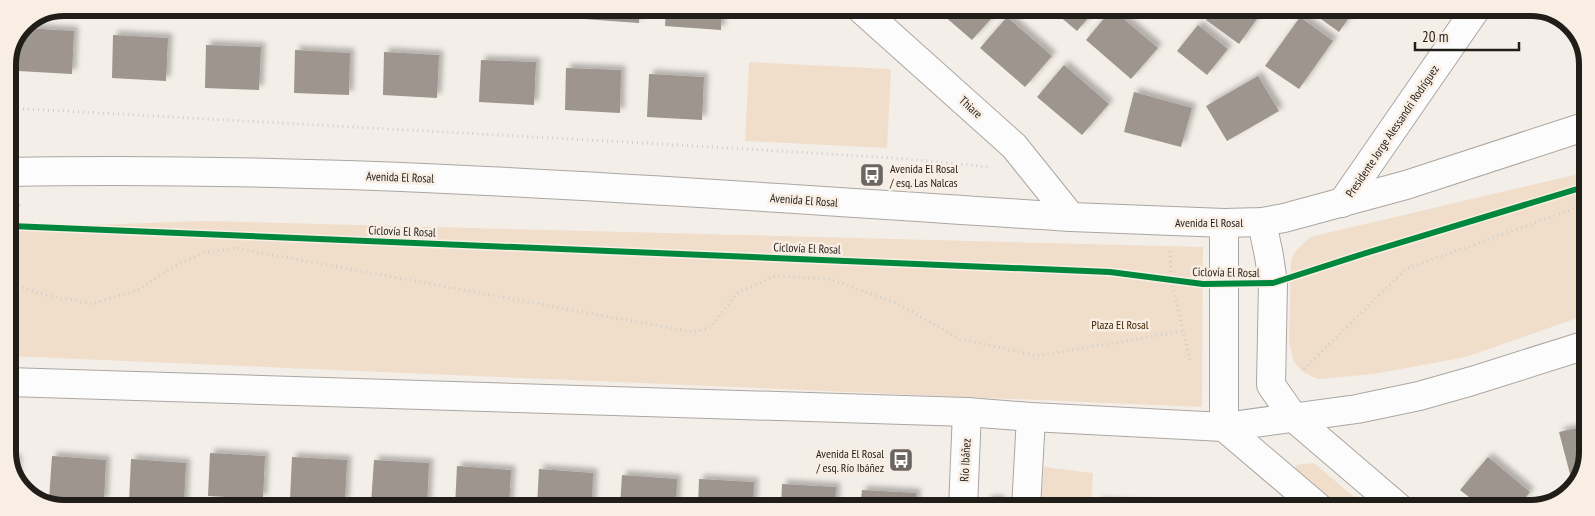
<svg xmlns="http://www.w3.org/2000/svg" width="1595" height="516" viewBox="0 0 1595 516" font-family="'PT Sans Narrow',sans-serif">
	<defs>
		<filter id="shadow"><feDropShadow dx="4.5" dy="-4.5" stdDeviation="2.5" flood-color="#0004"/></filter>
	</defs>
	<rect width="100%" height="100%" fill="#f4eee8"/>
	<g fill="#f0decb">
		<polygon points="749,62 891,69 887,148 745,141"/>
		<polygon points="1587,172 1586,315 1466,357 1374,374 1318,379 1303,372 1294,362 1289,342 1291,260 1295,252 1310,237"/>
		<polygon points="204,221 1203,247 1202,407 8,356 8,228"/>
		<polygon points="1314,463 1367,508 1339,508 1296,471 1295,465"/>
		<polygon points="1044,467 1093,473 1091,508 1041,508"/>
	</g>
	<g fill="#9d958e" filter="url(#shadow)">
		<polygon points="419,8 477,8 477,13 419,9"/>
		<polygon points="501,8 557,8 557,16 501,13"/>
		<polygon points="584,8 640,8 639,23 584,19"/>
		<polygon points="666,8 721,8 721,30 665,26"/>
		<polygon points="936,9 998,9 999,10 972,40"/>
		<polygon points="1051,9 1096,9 1077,31"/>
		<polygon points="1112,9 1158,48 1131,79 1086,40"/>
		<polygon points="1213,9 1264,9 1239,44 1206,20"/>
		<polygon points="1307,9 1355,9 1339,32"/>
		<polygon points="1007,17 1052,56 1025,87 980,48"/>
		<polygon points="1300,17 1333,41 1299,89 1265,66"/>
		<polygon points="1198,25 1228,49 1207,75 1177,51"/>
		<polygon points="1572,27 1576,30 1580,41 1573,37"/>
		<polygon points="23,28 74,31 72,74 18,71 19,36"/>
		<polygon points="113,35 168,38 166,81 112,78"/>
		<polygon points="206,45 261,47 259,90 205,88"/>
		<polygon points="295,50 350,53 349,95 294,93"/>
		<polygon points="384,52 439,55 437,98 383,95"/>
		<polygon points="481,60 536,62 534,105 479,102"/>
		<polygon points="1064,65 1109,104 1082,135 1037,97"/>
		<polygon points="566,68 621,70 620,113 565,110"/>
		<polygon points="649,74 704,77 702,120 647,117"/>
		<polygon points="1258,76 1279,111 1227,141 1206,106"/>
		<polygon points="1134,92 1192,108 1181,147 1124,132"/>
		<polygon points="1586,426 1585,466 1583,471 1570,474 1559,432"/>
		<polygon points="210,453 265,456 263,499 208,496"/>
		<polygon points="52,456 106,460 104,502 49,500"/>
		<polygon points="292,457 347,460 345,503 290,500"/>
		<polygon points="1488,457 1530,492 1517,508 1483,508 1460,490"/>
		<polygon points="9,459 17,459 17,479"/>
		<polygon points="131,459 186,463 184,505 129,503"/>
		<polygon points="374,460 429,463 427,506 371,503"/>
		<polygon points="457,466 511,470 509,507 455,507"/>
		<polygon points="539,469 593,473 592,507 537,507"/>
		<polygon points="622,475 677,479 676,507 620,507"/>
		<polygon points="699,479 754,482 753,507 698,507"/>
		<polygon points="782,484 836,487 835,508 781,507"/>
		<polygon points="862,490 916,493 916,508 860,508"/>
		<polygon points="987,500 1000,500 1000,508 986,508"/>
		<polygon points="1098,502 1153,506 1153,508 1098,508"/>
	</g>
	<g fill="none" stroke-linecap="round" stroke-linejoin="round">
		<defs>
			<g id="minor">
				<polyline points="861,9 1014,146 1071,217"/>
				<polyline points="1294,418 1399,508"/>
				<polyline points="1224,427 1319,508"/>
				<polyline points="963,508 967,412"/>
				<polyline points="1026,508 1031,417"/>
			</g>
			<g id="tertiary">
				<path d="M 8,172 C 363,165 717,195 1071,217 L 1224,223 L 1262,222 L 1284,218 L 1406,185 L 1587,126"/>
				<polyline points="1342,203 1476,9"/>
				<polyline points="1262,222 1269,256 1273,283 1271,385 1294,418"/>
				<polyline points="1224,223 1224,427"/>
				<polyline points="8,382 967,412 1031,417 1224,427 1357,409 1419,396 1472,381 1586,345"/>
			</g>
		</defs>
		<use href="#minor" stroke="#aba6a2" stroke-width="30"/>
		<use href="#tertiary" stroke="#aba6a2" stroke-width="30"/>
		<g stroke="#cecdca" stroke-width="3" stroke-dasharray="1 4" stroke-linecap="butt">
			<polyline points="8,108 644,143 895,158 990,167"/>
			<polyline points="1170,251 1171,280 1190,360"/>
			<polyline points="8,279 11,226 20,204"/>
			<polyline points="8,283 46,295 92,304 138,290 171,268 202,253 235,248 692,332 709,329 738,292 775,276 830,279 898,304 960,339 1037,356 1184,331"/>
			<polyline points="1304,369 1406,269 1587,204"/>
		</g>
		<use href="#minor" stroke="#fdfcfc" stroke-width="28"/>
		<use href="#tertiary" stroke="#fdfcfc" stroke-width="28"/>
		<defs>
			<polyline id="cycleway" points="11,226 1110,272 1203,284 1273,283 1366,253 1587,186"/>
		</defs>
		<use href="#cycleway" stroke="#f9eee3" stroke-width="9"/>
		<use href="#cycleway" stroke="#00873e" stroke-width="6"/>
	</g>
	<defs>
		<symbol id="bus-square" viewBox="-11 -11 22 22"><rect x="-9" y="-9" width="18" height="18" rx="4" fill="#6b6661" stroke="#f9eee3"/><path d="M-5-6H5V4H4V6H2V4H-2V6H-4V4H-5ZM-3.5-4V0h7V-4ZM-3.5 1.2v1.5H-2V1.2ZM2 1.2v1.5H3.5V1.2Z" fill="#fff"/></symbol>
	</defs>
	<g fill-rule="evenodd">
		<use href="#bus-square" x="858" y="161" width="28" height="28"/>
		<use href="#bus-square" x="887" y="446" width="28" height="28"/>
	</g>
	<g text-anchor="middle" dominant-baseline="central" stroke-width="5" stroke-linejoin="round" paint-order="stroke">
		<g font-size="12" fill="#211d19" stroke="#f9eee3">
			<text transform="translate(971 107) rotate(42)">Thiare</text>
			<text transform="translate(1392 131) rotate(-56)">Presidente Jorge Alessandri Rodríguez</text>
			<text transform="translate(400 177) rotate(2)">Avenida El Rosal</text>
			<text transform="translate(804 200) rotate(4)">Avenida El Rosal</text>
			<text x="1209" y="222">Avenida El Rosal</text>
			<text transform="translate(402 231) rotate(2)">Ciclovía El Rosal</text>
			<text transform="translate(807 248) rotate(2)">Ciclovía El Rosal</text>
			<text transform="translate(1226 272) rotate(1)">Ciclovía El Rosal</text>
			<text transform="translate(965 460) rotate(-87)">Río Ibáñez</text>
		</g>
		<g font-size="12" fill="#211d19" stroke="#f9eee3" text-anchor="start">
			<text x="890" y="168">Avenida El Rosal<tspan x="890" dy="14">/ esq. Las Nalcas</tspan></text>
			<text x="884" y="453" text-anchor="end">Avenida El Rosal<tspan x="884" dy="14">/ esq. Río Ibáñez</tspan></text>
		</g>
		<g font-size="12" fill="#412500" stroke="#f9eee3">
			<text x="1120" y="324">Plaza El Rosal</text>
		</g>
	</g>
	<path d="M0 0H1595V516H0ZM64 16H1531A48 48 0 0 1 1579 64V452A48 48 0 0 1 1531 500H64A48 48 0 0 1 16 452V64A48 48 0 0 1 64 16Z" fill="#f9eee3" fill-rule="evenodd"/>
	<path fill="none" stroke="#211d19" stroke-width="6" d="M64 16H1531A48 48 0 0 1 1579 64V452A48 48 0 0 1 1531 500H64A48 48 0 0 1 16 452V64A48 48 0 0 1 64 16Z"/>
	<path d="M1415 42v8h104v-8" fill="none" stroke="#211d19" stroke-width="2.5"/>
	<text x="1422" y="42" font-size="15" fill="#211d19" stroke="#f9eee3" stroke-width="4" paint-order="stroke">20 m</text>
</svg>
